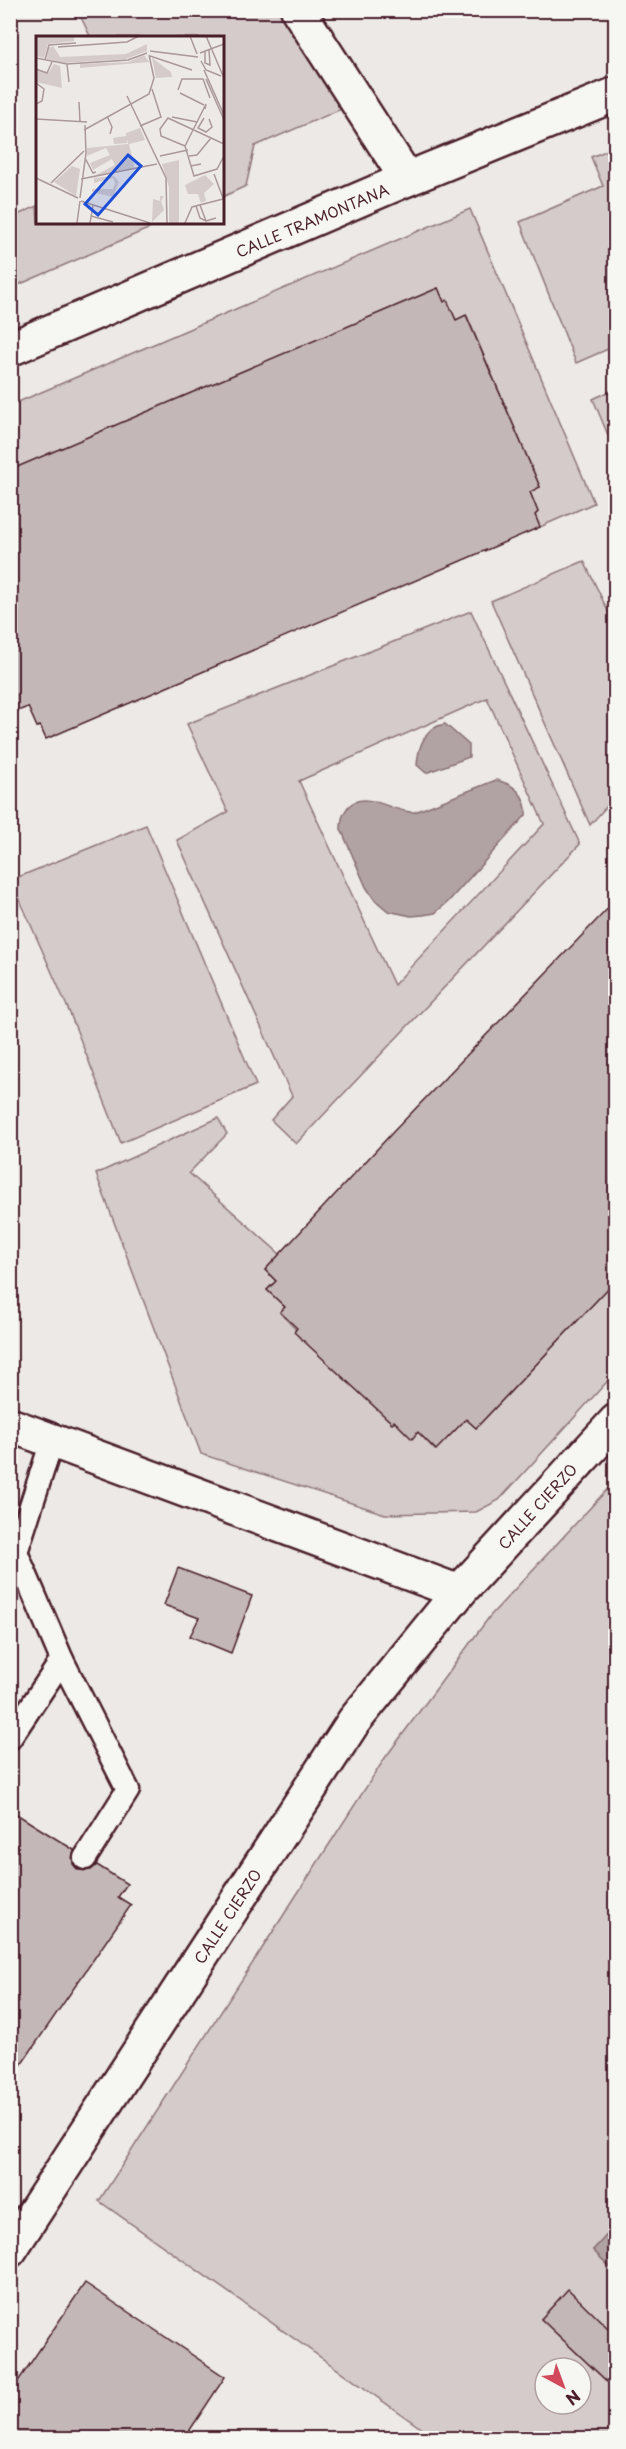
<svg xmlns="http://www.w3.org/2000/svg" width="626" height="2449" viewBox="0 0 626 2449" font-family="'Playpen Sans',sans-serif">
	<rect width="100%" height="100%" fill="#ece9e6"/>
	<filter id="ink" filterUnits="userSpaceOnUse"><feTurbulence type="fractalNoise" baseFrequency=".0167" numOctaves="2"/><feDisplacementMap in="SourceGraphic" scale="12" xChannelSelector="R" yChannelSelector="G"/><feConvolveMatrix kernelMatrix="1 2 1 2 8 2 1 2 1" color-interpolation-filters="sRGB"/></filter>
	<g filter="url(#ink)">
		<g fill="#d4cbca" stroke="#8f757a" stroke-width="1.5" fill-rule="evenodd">
			<polygon points="78,11 288,11 344,108 255,146 246,186 222,197 222,38 87,37 90,36"/>
			<polygon points="615,147 615,346 576,363 520,222 603,186 591,157"/>
			<polygon points="37,206 38,222 164,222 11,288 11,218"/>
			<polygon points="470,209 594,503 540,527 535,515 538,512 530,492 540,487 467,316 456,320 447,301 444,302 438,288 11,470 11,405"/>
			<polygon points="615,389 615,452 593,399"/>
			<polygon points="584,561 615,626 615,797 590,825 491,601"/>
			<path d="M 471,611 L 580,844 L 296,1144 L 271,1120 L 292,1096 L 177,840 L 228,812 L 187,724 ZM 487,698 L 544,824 L 394,985 L 299,781 Z"/>
			<polygon points="146,825 256,1085 121,1143 69,1011 11,880"/>
			<polygon points="218,1118 227,1134 189,1173 280,1254 265,1270 276,1281 267,1290 285,1307 280,1313 329,1364 392,1423 394,1421 412,1438 418,1432 435,1450 466,1419 476,1428 615,1281 615,1373 499,1500 476,1512 385,1514 201,1454 96,1174"/>
			<path d="M 615,1481 L 616,2226 L 593,2250 L 615,2272 L 615,2335 L 568,2290 L 541,2319 L 615,2389 L 615,2438 L 435,2438 L 99,2201 L 385,1758 L 490,1616 ZM 545,2368 L 581,2368 L 581,2404 L 545,2404 Z"/>
		</g>
		<g fill="#b1a2a3" stroke="#886e73" stroke-width="1.5">
			<path d="M 445,724 L 469,745 L 469,757 L 426,773 L 417,765 C 418,747 425,727 445,724 Z"/>
			<path d="M 496,780 C 514,784 527,795 526,815 L 448,902 L 435,913 L 423,915 L 411,916 L 388,911 L 374,899 L 366,887 L 341,829 C 341,820 342,815 348,807 C 365,788 394,814 415,812 Z"/>
			<polygon points="615,2226 615,2272 593,2250"/>
		</g>
		<g fill="#c4b7b7" stroke="#4a1f2b" stroke-width="1.5">
			<polygon points="438,288 444,302 447,300 456,320 466,315 540,487 530,492 538,512 535,515 540,527 46,739 40,726 37,727 28,707 10,714 10,470"/>
			<polygon points="615,901 615,1281 476,1428 466,1419 436,1450 418,1432 412,1439 394,1421 392,1423 294,1332 297,1328 280,1312 285,1307 267,1290 276,1281 265,1270 393,1132"/>
			<polygon points="178,1568 252,1596 231,1653 190,1636 199,1618 164,1605"/>
			<polygon points="10,1810 74,1850 73,1864 78,1870 91,1870 97,1865 127,1884 118,1897 131,1905 10,2081"/>
			<polygon points="85,2283 225,2377 184,2439 10,2439 10,2393"/>
			<polygon points="568,2289 615,2335 615,2389 541,2319"/>
		</g>
		<g fill="none" stroke-linecap="round" stroke-linejoin="round">
			<defs>
				<g id="lane">
					<polyline points="10,1551 16,1552 52,1441"/>
					<polyline points="16,1552 62,1660 128,1790 85,1858"/>
					<polyline points="10,1738 62,1660"/>
				</g>
				<g id="street">
					<polyline points="298,10 407,179"/>
					<polyline points="10,349 407,179 616,94"/>
					<polyline points="10,1425 459,1592"/>
					<polyline points="10,2250 354,1721 459,1592 616,1421"/>
				</g>
			</defs>
			<use href="#lane" stroke="#4a1f2b" stroke-width="27"/>
			<use href="#street" stroke="#4a1f2b" stroke-width="38"/>
			<use href="#lane" stroke="#f6f6f2" stroke-width="22"/>
			<use href="#street" stroke="#f6f6f2" stroke-width="33"/>
		</g>
	</g>
	<g text-anchor="middle" dominant-baseline="central" stroke-width="4.5" stroke-linejoin="round" paint-order="stroke">
		<g font-size="15" fill="#4a1f2b" stroke="#f6f6f2">
			<text transform="translate(312 220) rotate(-23)">CALLE TRAMONTANA</text>
			<text transform="translate(537 1506) rotate(-48)">CALLE CIERZO</text>
			<text transform="translate(227 1916) rotate(-57)">CALLE CIERZO</text>
		</g>
	</g>
	<g transform="translate(36 36)">
		<rect width="188" height="188" fill="#ece9e6"/>
		<path d="M 0,0 L 38,0 L 38,5 L 12,8 L 8,22 L 0,20 ZM 111,8 L 111,15 L 90,23 L 28,27 L 11,23 L 12,12 L 17,10 L 24,21 L 90,18 ZM 108,19 L 113,26 L 44,32 L 44,28 L 92,26 ZM 116,22 L 135,36 L 136,41 L 120,42 ZM 18,28 L 24,30 L 26,52 L 0,46 L 0,34 L 13,36 ZM 104,92 L 109,104 L 93,108 L 99,133 L 58,140 L 79,129 L 76,123 L 57,134 L 54,127 L 74,119 L 70,112 L 51,120 L 51,112 L 92,108 L 91,102 L 91,107 L 78,108 L 77,102 L 90,100 L 90,97 ZM 143,124 L 143,187 L 133,187 L 133,151 L 126,128 ZM 36,130 L 44,133 L 40,160 L 18,146 ZM 169,139 L 178,148 L 168,157 L 170,165 L 165,167 L 162,158 L 152,158 L 149,149 ZM 78,140 L 83,146 L 77,161 L 56,156 L 56,153 L 77,153 L 79,147 L 77,142 L 58,147 L 58,142 ZM 124,160 L 128,160 L 125,165 L 128,174 L 116,186 L 117,163 L 124,165 Z" fill="#d4cbca"/>
		<path fill="none" stroke="#ab989b" stroke-width="1.5" d="M 154,0 L 161,18M 170,0 L 188,42M 22,11 L 91,6 L 103,0M 114,15 L 162,21M 169,16 L 169,27 L 174,29 L 173,14M 164,17 L 188,8M 114,20 L 156,34M 0,22 L 31,28 L 92,24 L 111,17M 9,24 L 13,9 L 40,7M 165,25 L 170,34 L 185,40M 31,28 L 33,46M 0,33 L 11,37 L 16,26M 168,34 L 188,79M 170,43 L 188,84M 0,47 L 8,53 L 6,65 L 0,68M 142,54 L 146,43 L 167,43 L 174,62M 144,57 L 168,69M 91,60 L 130,142 L 131,187M 43,66 L 44,86M 71,80 L 76,91 L 74,98M 136,81 L 161,86M 168,82 L 162,92 L 170,96 L 176,91 L 173,83M 0,83 L 51,86M 104,90 L 125,81 L 116,53M 48,94 L 113,58 L 118,42 L 113,19M 149,110 L 125,100 L 124,93 L 132,82 L 188,108M 149,110 L 170,68 L 169,73M 149,110 L 155,130 L 165,128M 124,120 L 152,114M 153,120 L 161,119 L 175,102M 49,122 L 57,137 L 60,136M 155,130 L 158,140 L 181,133 L 188,120M 178,138 L 187,162M 0,142 L 42,162M 45,143 L 121,128M 15,147 L 48,115M 44,162 L 50,117 L 49,89M 45,165 L 114,187M 164,169 L 170,185 L 180,182M 160,170 L 164,182 L 170,185M 55,180 L 77,186M 41,187 L 44,165M 54,187 L 57,169M 149,187 L 156,171 L 187,163"/>
		<path fill="#1d4ed8" fill-opacity="0.15" stroke="#1d4ed8" stroke-width="3" d="M 92,119 L 105,130 L 62,179 L 49,168 Z"/>
		<rect width="188" height="188" fill="none" stroke="#4a1f2b" stroke-width="3"/>
	</g>
	<rect width="626" height="2449" fill="none" stroke="#f6f6f2" stroke-width="36"/>
	<rect x="18" y="18" width="590" height="2413" fill="none" stroke="#4a1f2b" stroke-width="2" filter="url(#ink)"/>
	<g transform="translate(563 2386) rotate(139)"><circle r="28" fill="#f6f6f2" stroke="#b1a0a2" stroke-width="1.5"/>
	<path d="M0-4.5L10 22L0 15L-10 22Z" fill="#d1495b"/>
	<text y="-9" font-size="16" font-weight="bold" text-anchor="middle" fill="#4a1f2b">N</text>
	</g>
</svg>
